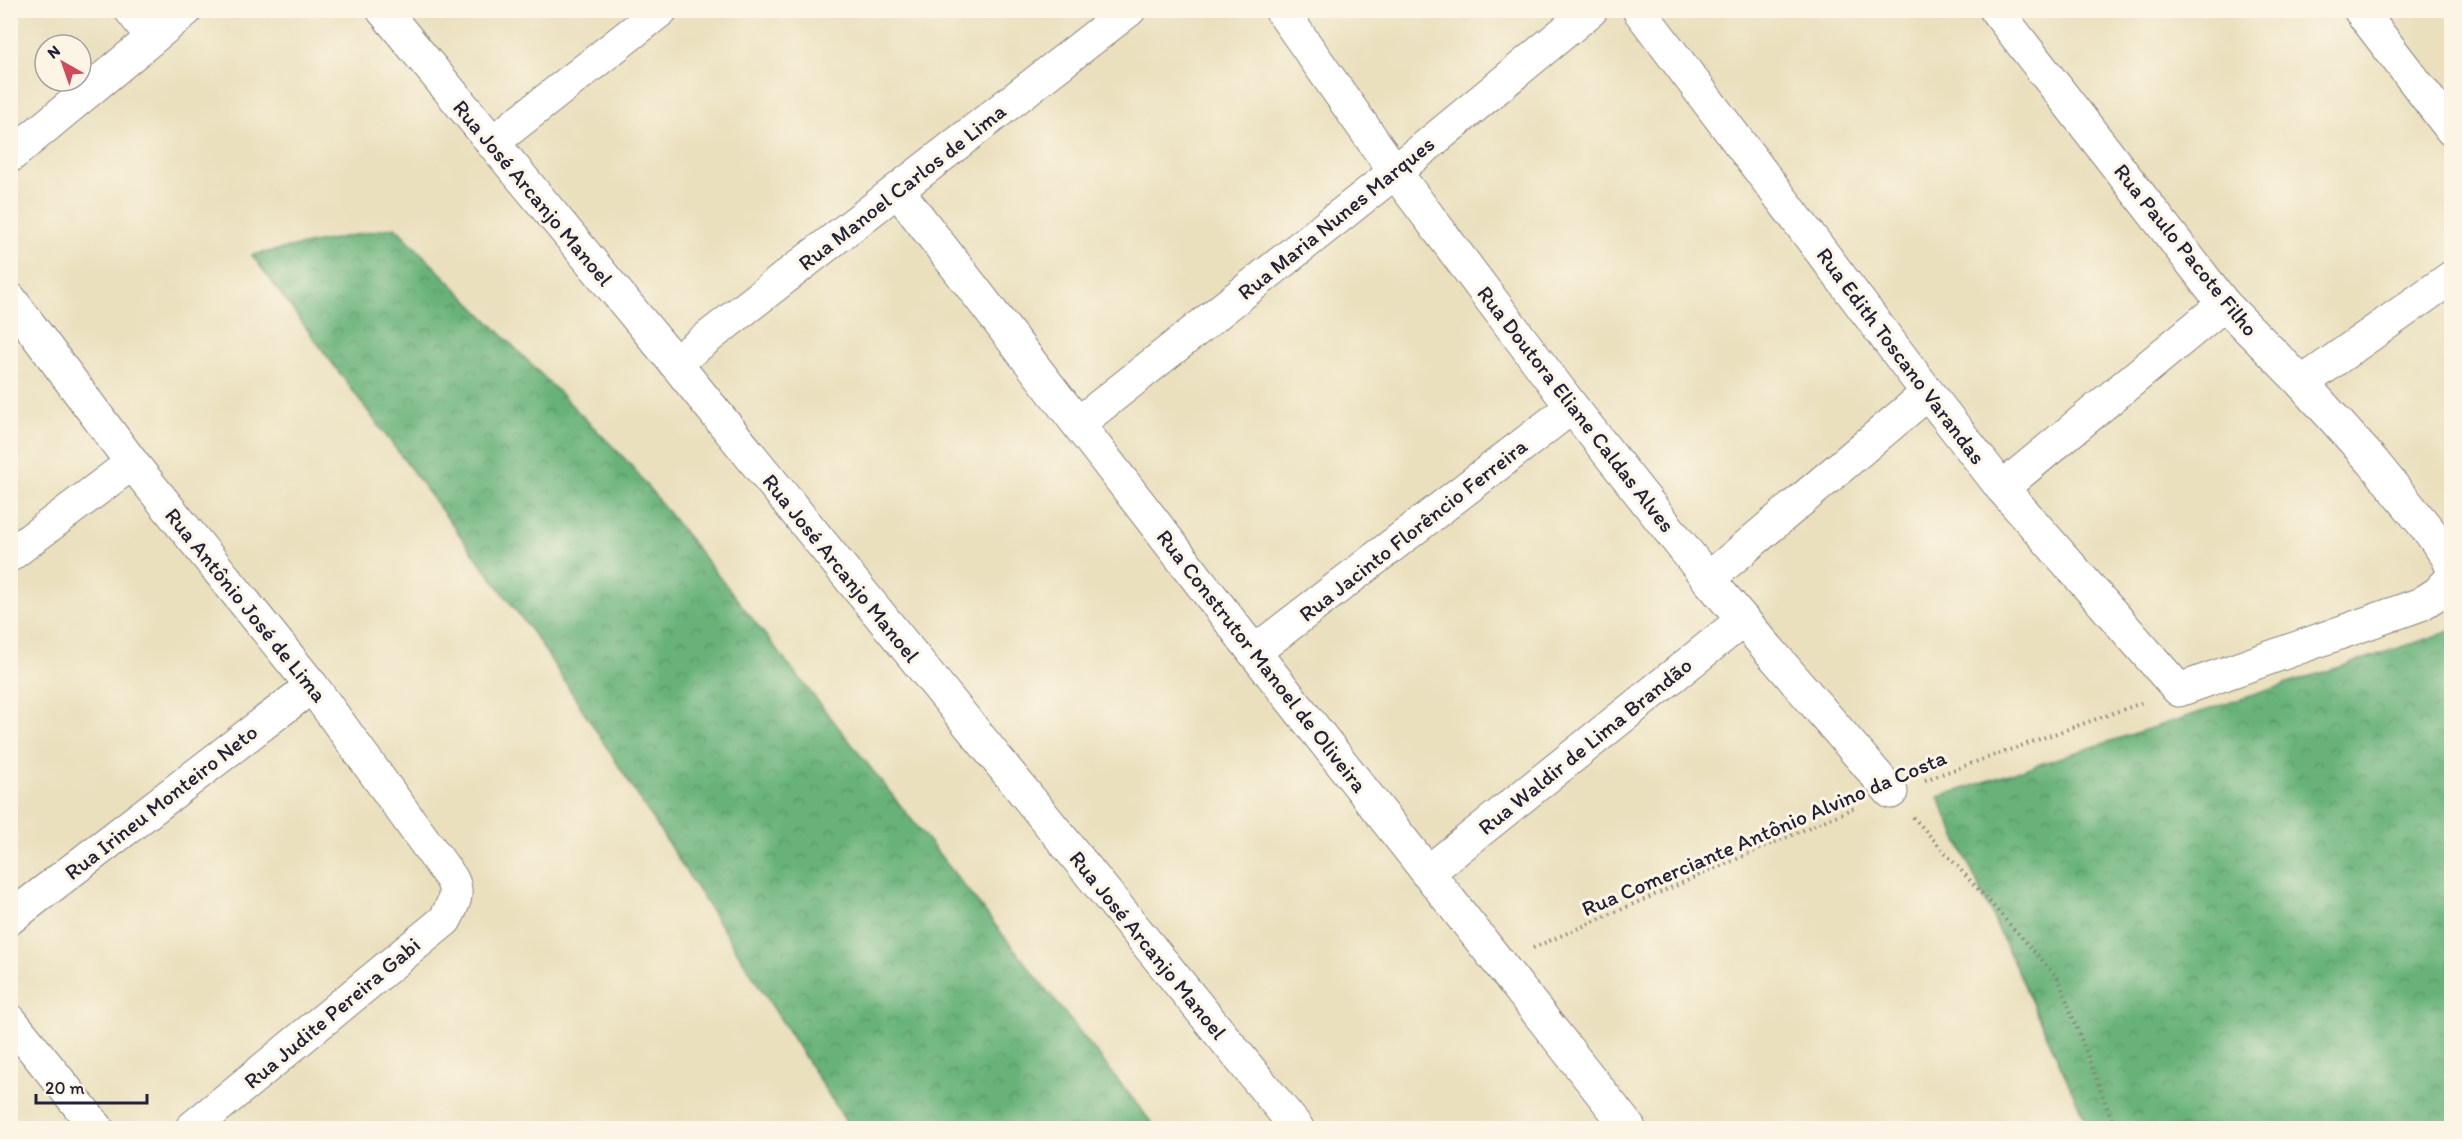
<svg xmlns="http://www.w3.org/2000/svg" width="2462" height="1139" viewBox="0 0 2462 1139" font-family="Itim,sans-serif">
	<defs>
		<pattern id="forest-crowns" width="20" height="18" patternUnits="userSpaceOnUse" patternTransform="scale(1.5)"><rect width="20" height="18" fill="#68b279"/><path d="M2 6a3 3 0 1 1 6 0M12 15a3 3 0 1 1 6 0" fill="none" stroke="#559064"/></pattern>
	</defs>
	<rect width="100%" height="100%" fill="#fcf5e5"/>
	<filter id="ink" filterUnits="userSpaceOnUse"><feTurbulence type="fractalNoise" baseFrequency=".0167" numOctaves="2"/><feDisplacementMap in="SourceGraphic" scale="12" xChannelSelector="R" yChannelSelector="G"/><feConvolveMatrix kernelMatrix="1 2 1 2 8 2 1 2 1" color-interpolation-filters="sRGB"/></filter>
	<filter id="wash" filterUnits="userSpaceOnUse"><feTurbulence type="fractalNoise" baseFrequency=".008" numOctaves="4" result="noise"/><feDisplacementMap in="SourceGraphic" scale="24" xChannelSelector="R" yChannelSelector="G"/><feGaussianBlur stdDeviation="1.35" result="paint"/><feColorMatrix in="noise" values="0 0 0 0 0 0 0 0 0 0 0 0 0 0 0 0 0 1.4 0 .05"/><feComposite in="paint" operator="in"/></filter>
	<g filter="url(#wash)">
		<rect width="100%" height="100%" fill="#eae0be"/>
		<g fill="url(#forest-crowns)" stroke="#456a5a" stroke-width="1.5">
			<polygon points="395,227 629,463 1156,1128 850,1128 540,643 252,255"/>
			<polygon points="2451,631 2451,1128 2089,1128 1938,797"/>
		</g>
	</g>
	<g filter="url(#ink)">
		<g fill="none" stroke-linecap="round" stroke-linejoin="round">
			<defs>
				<g id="minor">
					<polyline points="131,10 152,37"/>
					<polyline points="383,10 675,363 1297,1128"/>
					<polyline points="1281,10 1395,172 1572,407 1708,579 1891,792"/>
					<polyline points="1639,10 1928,393 2002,488 2179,690 2421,604 2438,593 2452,578"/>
					<polyline points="1996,10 2224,304 2302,383 2373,462 2430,532 2447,556 2452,567"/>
					<polyline points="2360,10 2452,130"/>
					<polyline points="492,143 661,10"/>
					<polyline points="10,156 186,10"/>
					<polyline points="898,191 1254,652 1629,1128"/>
					<path d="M 10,299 L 132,463 L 312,686 L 451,878 C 460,893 453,905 445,920 L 192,1128"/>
					<polyline points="675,363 1129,10"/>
					<polyline points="2302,383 2452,277"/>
					<polyline points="1079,423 1395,172 1591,10"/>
					<polyline points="2002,488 2224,304"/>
					<polyline points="10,555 132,463"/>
					<polyline points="1708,579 1928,393"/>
					<polyline points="1254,652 1572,407"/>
					<polyline points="1427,873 1743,620"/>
					<polyline points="10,918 312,686"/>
					<polyline points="10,1020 97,1128"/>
				</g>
			</defs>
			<use href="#minor" stroke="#86817c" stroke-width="35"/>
			<g stroke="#86817c" stroke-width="4" stroke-dasharray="1.5 4.5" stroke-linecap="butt">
				<polyline points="1925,780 2144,702"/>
				<polyline points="1913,817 2058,978 2115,1128"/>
				<polyline points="1533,948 1856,807"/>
			</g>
			<use href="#minor" stroke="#fff" stroke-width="33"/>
		</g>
	</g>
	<g text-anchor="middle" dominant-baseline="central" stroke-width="6" stroke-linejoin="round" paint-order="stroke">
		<g font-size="22" fill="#22223b" stroke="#fcf5e5">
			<text transform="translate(902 187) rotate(-38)">Rua Manoel Carlos de Lima</text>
			<text transform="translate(533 193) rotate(50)">Rua José Arcanjo Manoel</text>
			<text transform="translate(1336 218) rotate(-39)">Rua Maria Nunes Marques</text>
			<text transform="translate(2186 250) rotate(51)">Rua Paulo Pacote Filho</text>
			<text transform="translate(1901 356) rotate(53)">Rua Edith Toscano Varandas</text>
			<text transform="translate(1576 409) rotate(52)">Rua Doutora Eliane Caldas Alves</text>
			<text transform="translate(1413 530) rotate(-38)">Rua Jacinto Florêncio Ferreira</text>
			<text transform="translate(841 568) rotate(51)">Rua José Arcanjo Manoel</text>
			<text transform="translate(246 605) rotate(51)">Rua Antônio José de Lima</text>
			<text transform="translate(1262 661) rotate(52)">Rua Construtor Manoel de Oliveira</text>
			<text transform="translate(1585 746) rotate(-39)">Rua Waldir de Lima Brandão</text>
			<text transform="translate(161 802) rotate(-38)">Rua Irineu Monteiro Neto</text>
			<text transform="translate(1764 833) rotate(-23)">Rua Comerciante Antônio Alvino da Costa</text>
			<text transform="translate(1148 945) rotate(51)">Rua José Arcanjo Manoel</text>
			<text transform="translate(332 1013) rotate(-40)">Rua Judite Pereira Gabi</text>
		</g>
	</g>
	<rect width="2462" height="1139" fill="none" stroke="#fcf5e5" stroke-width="36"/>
	<g transform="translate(63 63) rotate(320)"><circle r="28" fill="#fcf5e5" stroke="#a5a1a1" stroke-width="1.5"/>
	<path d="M0-4.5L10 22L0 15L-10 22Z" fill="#d1495b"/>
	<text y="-9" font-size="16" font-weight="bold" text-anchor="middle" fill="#22223b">N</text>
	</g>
	<path d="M36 1094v9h111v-9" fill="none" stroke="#22223b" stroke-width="3"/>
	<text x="45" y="1094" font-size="18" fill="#22223b" stroke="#fcf5e5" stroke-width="4.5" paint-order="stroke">20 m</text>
</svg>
